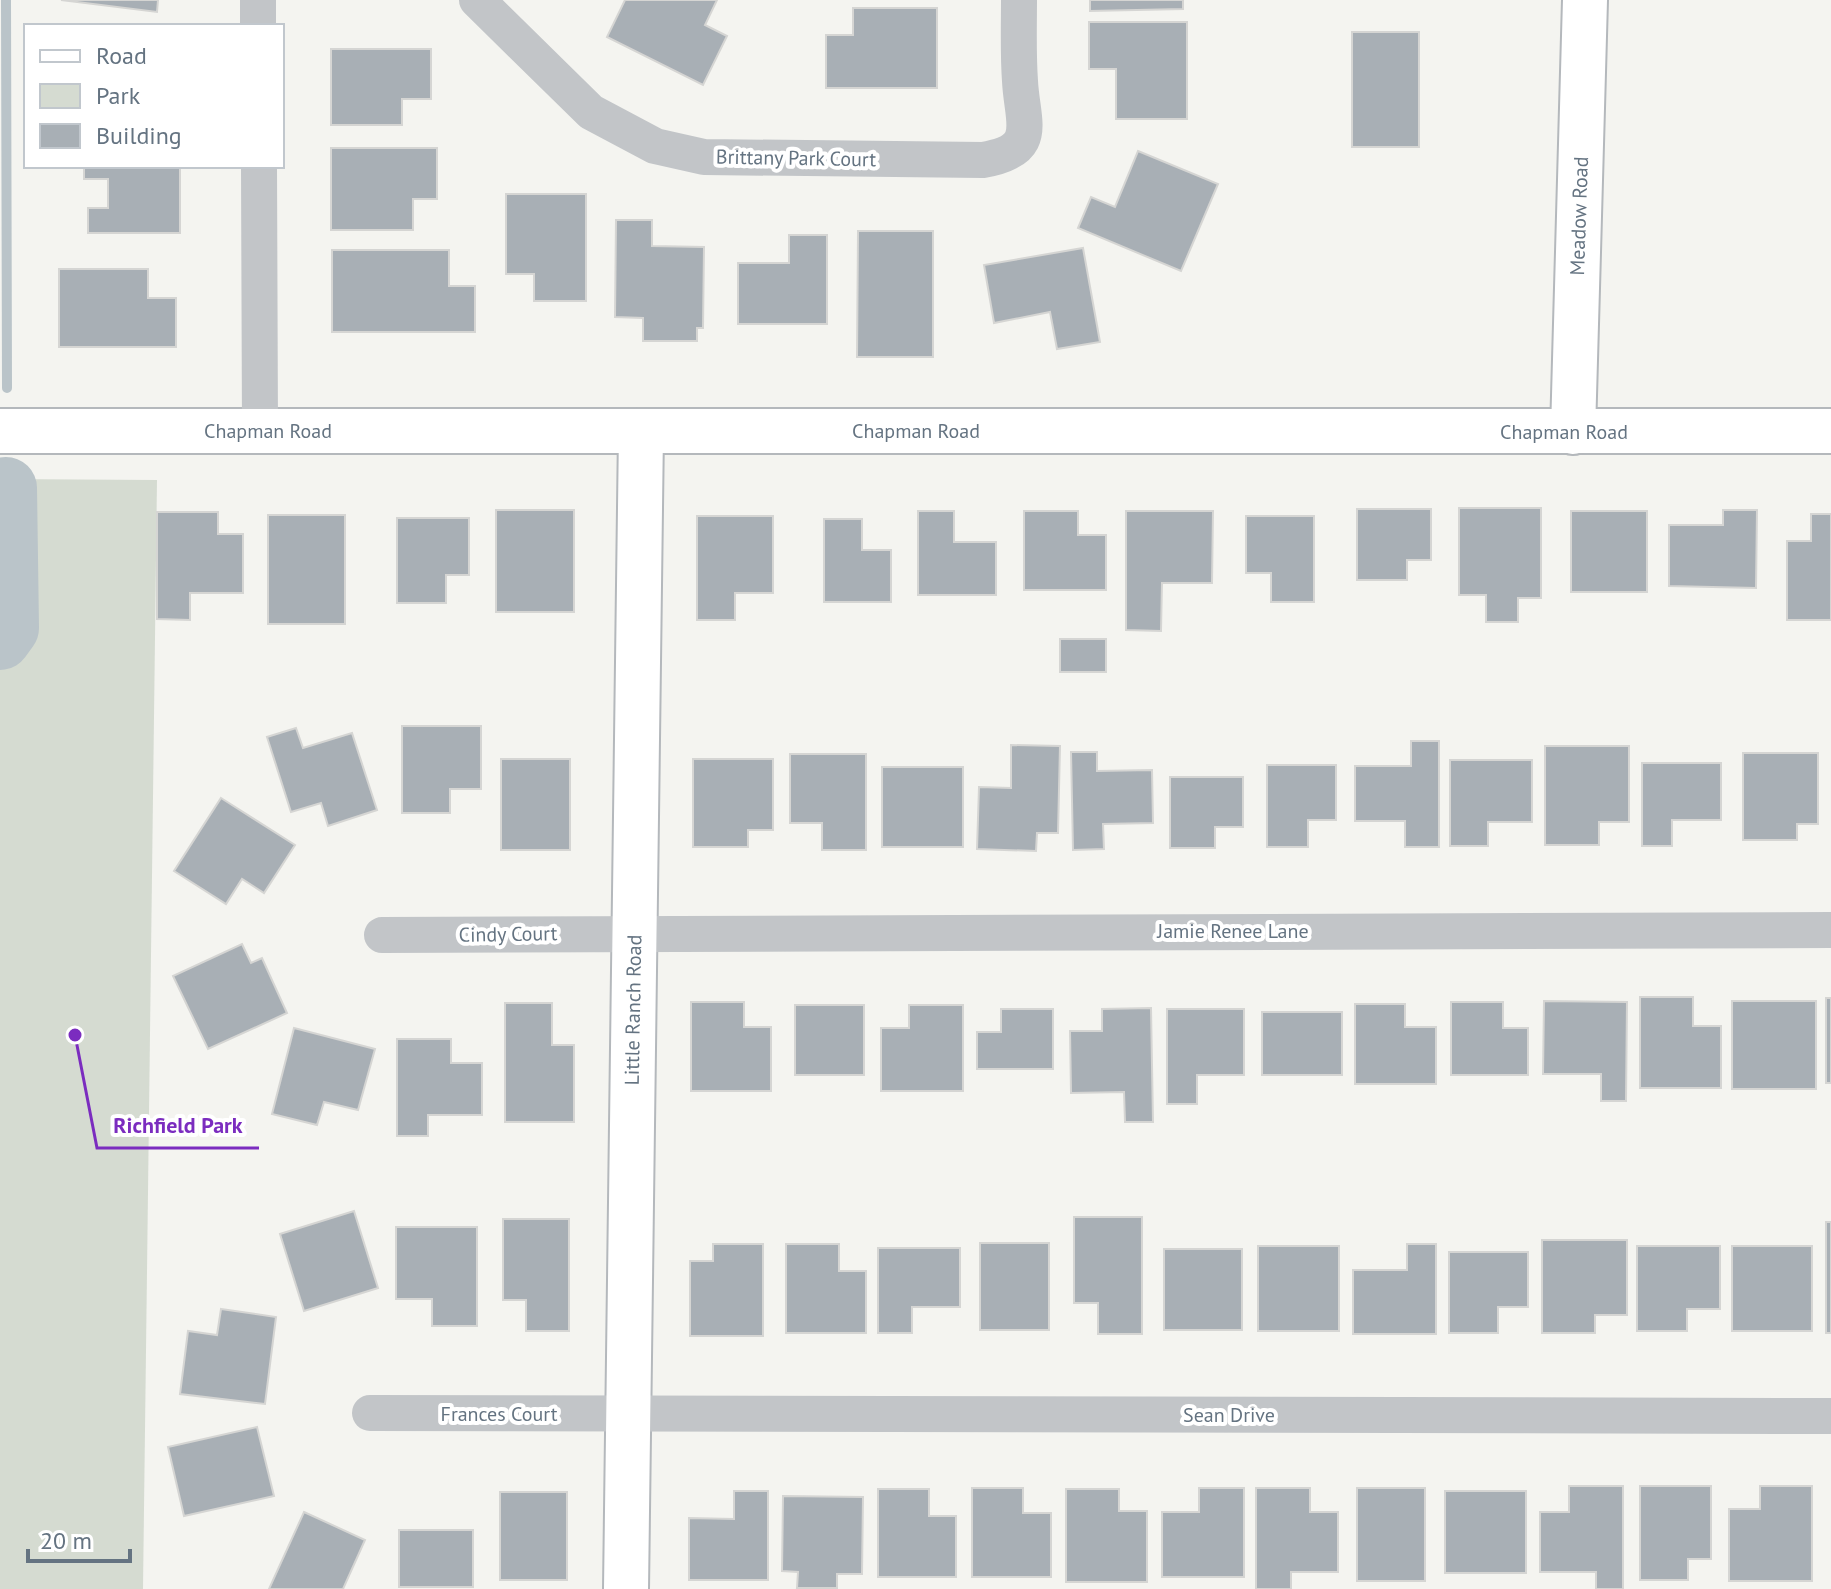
<svg xmlns="http://www.w3.org/2000/svg" width="1831" height="1589" viewBox="0 0 1831 1589" font-family="'PT Sans',sans-serif">
	<rect width="100%" height="100%" fill="#f4f4f0"/>
	<polygon fill="#d5dbd1" points="0,479 157,480 143,1589 0,1589"/>
	<g fill="none" stroke-linecap="round" stroke-linejoin="round">
		<polyline stroke="#bac4c9" stroke-width="10" points="6,0 7,388"/>
		<polyline stroke="#bac4c9" stroke-width="62" points="0,639 8,628 6,488"/>
	</g>
	<g fill="#a8afb5" stroke="#d5d5d3" stroke-width="2">
		<polygon points="61,0 158,0 157,12"/>
		<polygon points="625,0 717,0 705,25 727,36 703,85 607,37"/>
		<polygon points="1090,0 1183,0 1183,9 1090,11"/>
		<polygon points="853,8 937,8 937,88 826,88 826,35 853,35"/>
		<polygon points="1089,22 1187,22 1187,119 1116,119 1116,69 1089,69"/>
		<rect x="1352" y="32" width="67" height="115"/>
		<polygon points="331,49 431,49 431,99 402,99 402,125 331,125"/>
		<polygon points="331,148 437,148 437,199 413,199 413,230 331,230"/>
		<polygon points="1138,151 1218,184 1181,271 1078,228 1091,197 1115,207"/>
		<polygon points="84,166 180,166 180,233 88,233 88,208 108,208 108,179 84,179"/>
		<polygon points="506,194 586,194 586,301 534,301 534,274 506,274"/>
		<polygon points="616,220 652,220 652,246 704,247 703,328 697,328 697,341 643,341 643,318 615,317"/>
		<polygon points="858,231 933,231 933,357 857,357"/>
		<polygon points="789,235 827,235 827,324 738,324 738,263 789,263"/>
		<polygon points="1083,248 1100,342 1057,349 1050,312 994,323 984,265"/>
		<polygon points="332,250 449,250 449,286 475,286 475,332 332,332"/>
		<polygon points="59,269 148,269 148,298 176,298 176,347 59,347"/>
		<polygon points="1459,508 1541,508 1541,598 1518,598 1518,622 1486,622 1486,595 1459,595"/>
		<polygon points="1357,509 1431,509 1431,560 1407,560 1407,580 1357,580"/>
		<rect x="496" y="510" width="78" height="102"/>
		<polygon points="1723,510 1757,510 1756,588 1669,586 1669,525 1723,525"/>
		<polygon points="918,511 954,511 954,542 996,542 996,595 918,595"/>
		<polygon points="1024,511 1078,511 1078,535 1106,535 1106,590 1024,590"/>
		<polygon points="1126,511 1213,511 1212,583 1162,583 1161,631 1126,630"/>
		<rect x="1571" y="511" width="76" height="81"/>
		<polygon points="157,512 218,512 218,534 243,534 243,593 190,593 190,620 157,619"/>
		<polygon points="1811,514 1831,514 1831,620 1787,620 1787,541 1811,541"/>
		<rect x="268" y="515" width="77" height="109"/>
		<polygon points="697,516 773,516 773,593 735,593 735,620 697,620"/>
		<polygon points="1246,516 1314,516 1314,602 1271,602 1271,573 1246,573"/>
		<polygon points="397,518 469,518 469,575 446,575 446,603 397,603"/>
		<polygon points="824,519 862,519 862,550 891,550 891,602 824,602"/>
		<rect x="1060" y="639" width="46" height="33"/>
		<polygon points="402,726 481,726 481,789 450,789 450,813 402,813"/>
		<polygon points="296,728 303,748 352,733 377,810 328,826 321,803 291,812 267,737"/>
		<polygon points="1411,741 1439,741 1439,847 1405,847 1405,821 1355,821 1355,766 1411,766"/>
		<polygon points="1011,745 1060,746 1058,833 1037,833 1036,851 977,849 979,787 1011,788"/>
		<polygon points="1545,746 1629,746 1629,822 1599,822 1599,845 1545,845"/>
		<polygon points="1071,752 1097,752 1097,771 1152,770 1153,823 1103,824 1104,849 1073,850"/>
		<polygon points="1743,753 1818,753 1818,824 1797,824 1797,840 1743,840"/>
		<polygon points="790,754 866,754 866,850 822,850 822,823 790,823"/>
		<rect x="501" y="759" width="69" height="91"/>
		<polygon points="693,759 773,759 773,830 748,830 748,847 693,847"/>
		<polygon points="1450,760 1532,760 1532,822 1488,822 1488,846 1450,846"/>
		<polygon points="1642,763 1721,763 1721,820 1672,820 1672,846 1642,846"/>
		<polygon points="1267,765 1336,765 1336,820 1308,820 1308,847 1267,847"/>
		<rect x="882" y="767" width="81" height="80"/>
		<polygon points="1170,777 1243,777 1243,827 1215,827 1215,848 1170,848"/>
		<polygon points="221,798 295,845 264,893 242,879 226,904 174,871"/>
		<polygon points="242,944 251,963 262,958 287,1013 208,1049 173,976"/>
		<polygon points="1640,997 1693,997 1693,1026 1721,1026 1721,1088 1640,1088"/>
		<rect x="1826" y="998" width="5" height="85"/>
		<polygon points="1544,1001 1627,1002 1626,1101 1601,1101 1601,1074 1543,1074"/>
		<rect x="1732" y="1001" width="84" height="88"/>
		<polygon points="691,1002 744,1002 744,1027 771,1027 771,1091 691,1091"/>
		<polygon points="1451,1002 1503,1002 1503,1028 1528,1028 1528,1075 1451,1075"/>
		<polygon points="505,1003 552,1003 552,1045 574,1045 574,1122 505,1122"/>
		<polygon points="1355,1004 1405,1004 1405,1027 1436,1027 1436,1084 1355,1084"/>
		<rect x="795" y="1005" width="69" height="70"/>
		<polygon points="909,1005 963,1005 963,1091 881,1091 881,1028 909,1028"/>
		<polygon points="1151,1008 1153,1122 1125,1122 1124,1092 1071,1093 1070,1031 1102,1031 1102,1009"/>
		<polygon points="1001,1009 1053,1009 1053,1069 977,1069 977,1032 1001,1032"/>
		<polygon points="1167,1009 1244,1009 1244,1075 1197,1075 1197,1104 1167,1104"/>
		<rect x="1262" y="1012" width="80" height="63"/>
		<polygon points="294,1028 375,1049 358,1110 324,1102 317,1125 272,1114"/>
		<polygon points="397,1039 451,1039 451,1063 482,1063 482,1115 428,1115 428,1136 397,1136"/>
		<polygon points="354,1211 378,1288 304,1311 280,1234"/>
		<polygon points="1074,1217 1142,1217 1142,1334 1098,1334 1098,1303 1074,1303"/>
		<polygon points="503,1219 569,1219 569,1331 526,1331 526,1300 503,1300"/>
		<rect x="1826" y="1222" width="5" height="111"/>
		<polygon points="396,1227 477,1227 477,1326 432,1326 432,1299 396,1299"/>
		<polygon points="1542,1240 1627,1240 1627,1315 1595,1315 1595,1333 1542,1333"/>
		<rect x="980" y="1243" width="69" height="87"/>
		<polygon points="713,1244 763,1244 763,1336 690,1336 690,1261 713,1261"/>
		<polygon points="786,1244 839,1244 839,1271 866,1271 866,1333 786,1333"/>
		<polygon points="1407,1244 1436,1244 1436,1334 1353,1334 1353,1270 1407,1270"/>
		<rect x="1258" y="1246" width="81" height="85"/>
		<polygon points="1637,1246 1720,1246 1720,1309 1687,1309 1687,1331 1637,1331"/>
		<rect x="1732" y="1246" width="80" height="85"/>
		<polygon points="878,1248 960,1248 960,1307 912,1307 912,1333 878,1333"/>
		<rect x="1164" y="1249" width="78" height="81"/>
		<polygon points="1449,1252 1528,1252 1528,1307 1498,1307 1498,1333 1449,1333"/>
		<polygon points="221,1309 276,1317 265,1404 180,1394 188,1331 217,1335"/>
		<polygon points="257,1427 274,1496 184,1516 168,1447"/>
		<polygon points="1569,1486 1623,1486 1623,1589 1596,1589 1596,1572 1540,1572 1540,1512 1569,1512"/>
		<polygon points="1640,1486 1711,1486 1711,1559 1688,1559 1688,1580 1640,1580"/>
		<polygon points="1760,1486 1812,1486 1812,1581 1729,1581 1729,1509 1760,1509"/>
		<polygon points="972,1488 1023,1488 1023,1513 1051,1513 1051,1577 972,1577"/>
		<polygon points="1199,1488 1244,1488 1244,1577 1162,1577 1162,1512 1199,1512"/>
		<polygon points="1256,1488 1310,1488 1310,1512 1338,1512 1338,1572 1291,1572 1291,1589 1256,1589"/>
		<rect x="1357" y="1488" width="68" height="93"/>
		<polygon points="878,1489 929,1489 929,1516 956,1516 956,1577 878,1577"/>
		<polygon points="1066,1489 1119,1489 1119,1511 1147,1511 1147,1582 1066,1582"/>
		<polygon points="734,1491 768,1491 768,1580 689,1580 689,1518 734,1519"/>
		<rect x="1445" y="1491" width="81" height="82"/>
		<rect x="500" y="1492" width="67" height="88"/>
		<polygon points="783,1496 863,1497 862,1574 837,1574 837,1588 797,1588 798,1572 782,1571"/>
		<polygon points="304,1512 365,1540 343,1589 269,1589"/>
		<rect x="399" y="1530" width="74" height="57"/>
	</g>
	<g fill="none" stroke-linecap="round" stroke-linejoin="round">
		<defs>
			<g id="secondary">
				<polyline points="0,431 1831,431"/>
				<polyline points="1573,432 1585,0"/>
				<polyline points="626,1589 641,431"/>
			</g>
		</defs>
		<use href="#secondary" stroke="#b4b8bc" stroke-width="48"/>
		<g stroke="#c2c5c8" stroke-width="36">
			<polyline points="258,0 258,26"/>
			<path d="M 477,0 L 591,112 L 655,146 L 704,157 L 983,160 C 1041,150 1022,123 1020,81 C 1018,54 1019,27 1019,0"/>
			<polyline points="259,166 260,430"/>
			<polyline points="382,935 1831,930"/>
			<polyline points="370,1413 1831,1416"/>
		</g>
		<use href="#secondary" stroke="#fff" stroke-width="44"/>
	</g>
	<g text-anchor="middle" dominant-baseline="central" stroke-width="8" stroke-linejoin="round" paint-order="stroke">
		<g font-size="20" fill="#647381" stroke="#fff">
			<text transform="translate(796 158) rotate(1)">Brittany Park Court</text>
			<text transform="translate(1579 216) rotate(-88)">Meadow Road</text>
			<text x="268" y="431">Chapman Road</text>
			<text x="916" y="431">Chapman Road</text>
			<text x="1564" y="432">Chapman Road</text>
			<text x="1233" y="931">Jamie Renee Lane</text>
			<text transform="translate(508 934) rotate(-1)">Cindy Court</text>
			<text transform="translate(633 1010) rotate(-89)">Little Ranch Road</text>
			<text x="499" y="1414">Frances Court</text>
			<text x="1229" y="1415">Sean Drive</text>
		</g>
	</g>
	<path fill="none" stroke="#7b2cbf" stroke-width="3" d="M75 1035L97 1148H259"/>
	<circle fill="#7b2cbf" stroke="#fff" stroke-width="3" cx="75" cy="1035" r="8"/>
	<g font-size="22" text-anchor="middle" font-weight="bold" fill="#7b2cbf" stroke="#fff" stroke-width="8" stroke-linejoin="round" paint-order="stroke">
		<text x="178" y="1133">Richfield Park</text>
	</g>
	<rect x="24" y="24" width="260" height="144" fill="#ffffff" stroke="#c1c7cd" stroke-width="2"/>
	<rect x="40" y="50" width="40" height="12" fill="#ffffff" stroke="#c1c7cd" stroke-width="2"/>
	<text x="96" y="64" font-size="24" fill="#647381">Road</text>
	<rect x="40" y="84" width="40" height="24" fill="#d5dbd1" stroke="#c1c7cd" stroke-width="2"/>
	<text x="96" y="104" font-size="24" fill="#647381">Park</text>
	<rect x="40" y="124" width="40" height="24" fill="#a8afb5" stroke="#c1c7cd" stroke-width="2"/>
	<text x="96" y="144" font-size="24" fill="#647381">Building</text>
	<path d="M28 1549v12h102v-12" fill="none" stroke="#647381" stroke-width="4"/>
	<text x="40" y="1549" font-size="24" fill="#647381" stroke="#ffffff" stroke-width="6" paint-order="stroke">20 m</text>
</svg>
